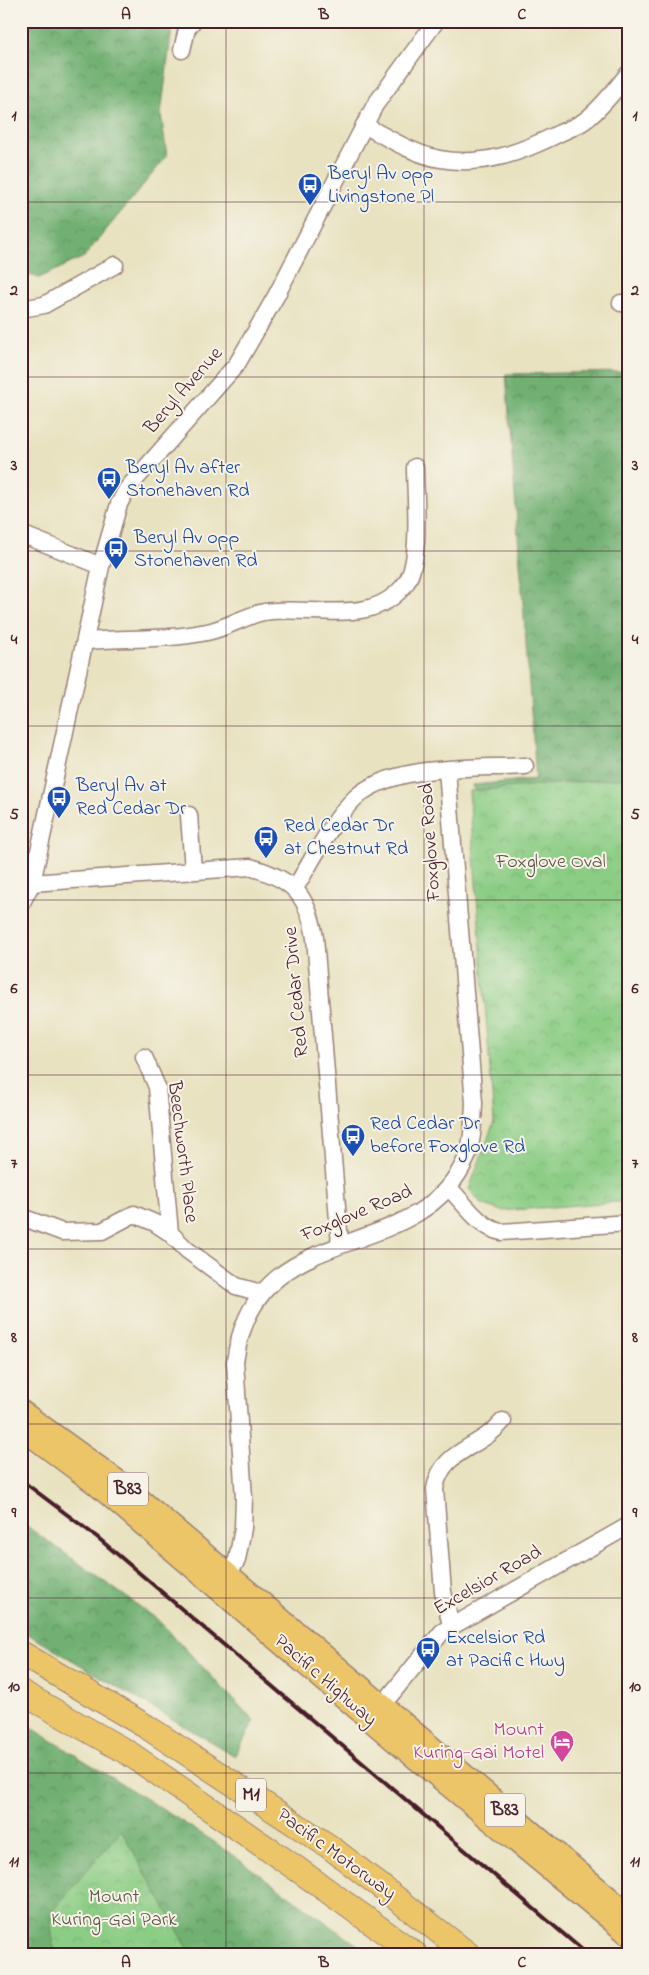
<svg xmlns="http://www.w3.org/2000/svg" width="649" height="1975" viewBox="0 0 649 1975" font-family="'Indie Flower',sans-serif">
	<defs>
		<pattern id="forest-crowns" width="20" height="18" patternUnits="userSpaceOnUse" patternTransform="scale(1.25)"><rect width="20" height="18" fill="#71b072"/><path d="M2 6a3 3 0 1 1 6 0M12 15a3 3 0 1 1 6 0" fill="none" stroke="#5f8f5e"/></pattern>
		<pattern id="park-crowns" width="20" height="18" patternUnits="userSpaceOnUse" patternTransform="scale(1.25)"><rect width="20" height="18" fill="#8ccd85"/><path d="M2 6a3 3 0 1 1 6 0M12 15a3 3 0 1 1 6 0" fill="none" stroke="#7ab073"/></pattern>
	</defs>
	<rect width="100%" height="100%" fill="#f7f3e8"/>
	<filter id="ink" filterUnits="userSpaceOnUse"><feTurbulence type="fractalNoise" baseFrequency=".02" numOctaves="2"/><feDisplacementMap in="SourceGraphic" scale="10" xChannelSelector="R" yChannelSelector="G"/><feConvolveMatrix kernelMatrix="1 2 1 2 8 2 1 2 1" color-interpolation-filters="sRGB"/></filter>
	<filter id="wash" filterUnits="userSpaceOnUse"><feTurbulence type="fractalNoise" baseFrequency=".0096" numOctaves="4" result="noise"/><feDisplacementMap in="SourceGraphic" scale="20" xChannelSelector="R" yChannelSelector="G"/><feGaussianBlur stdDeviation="1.12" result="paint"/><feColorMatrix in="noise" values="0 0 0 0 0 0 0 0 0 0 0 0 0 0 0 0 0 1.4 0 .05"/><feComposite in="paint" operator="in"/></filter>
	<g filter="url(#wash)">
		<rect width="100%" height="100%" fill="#e8e2c0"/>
		<g fill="url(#forest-crowns)" stroke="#5e684e">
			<polygon points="21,21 173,21 161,114 167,156 84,257 39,278 21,272"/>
			<polygon points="628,372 628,818 478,823 473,785 536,779 506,374"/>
			<polygon points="21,1522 157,1619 254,1721 235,1756 21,1630"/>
			<polygon points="21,1721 213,1841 370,1954 21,1954"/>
		</g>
		<g fill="url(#park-crowns)" stroke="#6b7658">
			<polygon points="628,778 628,1201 501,1211 482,1204 469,1189 494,1122 469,791"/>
			<polygon points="121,1830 191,1954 54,1954 50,1914"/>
		</g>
	</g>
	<g filter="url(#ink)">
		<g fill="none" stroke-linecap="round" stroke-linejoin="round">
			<defs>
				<g id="minor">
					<polyline points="182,50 187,29 193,21"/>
					<path d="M 364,125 C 388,138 413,154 440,159 C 484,167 522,152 560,133 C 569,129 580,125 587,119 C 603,106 615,90 628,74"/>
					<polyline points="621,303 628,303"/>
					<polyline points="21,309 44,305 115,265"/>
					<polyline points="21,534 101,566"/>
					<path d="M 86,641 C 126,638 168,640 207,632 C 227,628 244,616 264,612 C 311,604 373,629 406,583 C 422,560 415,495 415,467"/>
					<polyline points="189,815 193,870"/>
					<path d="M 32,883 L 250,867 C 292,879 308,894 315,938 L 340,1244"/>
					<path d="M 295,888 C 312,861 333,819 355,798 C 392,763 476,769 525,766"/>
					<polyline points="21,904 32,883 101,566 119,504 127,489 237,364 276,296 375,105 436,21"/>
					<polyline points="144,1057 157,1087 170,1233 187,1250 236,1286 261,1293"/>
					<path d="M 449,1188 C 464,1203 480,1228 501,1232 L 628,1223"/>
					<polyline points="27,1219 62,1232 102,1231 134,1214 155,1223 170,1233"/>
					<path d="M 222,1584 L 237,1560 L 243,1528 L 244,1498 L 235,1362 C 254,1212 416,1270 466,1159 C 473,1142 473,1122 474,1103 L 447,770"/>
					<path d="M 451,1625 L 443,1592 L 435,1489 C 441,1449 479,1450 503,1421"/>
					<polyline points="375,1714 442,1632 628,1526"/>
				</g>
				<g id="major">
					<polyline points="21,1411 122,1484 628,1914"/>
					<polyline points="21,1428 97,1485 390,1737 628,1934"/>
				</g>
				<g id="highway">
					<polyline points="21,1653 147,1727 330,1847 468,1954"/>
					<polyline points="21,1692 130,1754 300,1871 415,1954"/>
				</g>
			</defs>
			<use href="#minor" stroke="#998076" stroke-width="19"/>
			<use href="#major" stroke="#998076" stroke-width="24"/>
			<use href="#highway" stroke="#998076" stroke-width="26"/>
			<use href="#minor" stroke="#fff" stroke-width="16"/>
			<use href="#major" stroke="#edc569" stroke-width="21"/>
			<use href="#highway" stroke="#edc569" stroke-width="24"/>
			<polyline stroke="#4a1f2b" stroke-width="4" points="21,1480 97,1537 587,1954"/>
		</g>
	</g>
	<path fill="none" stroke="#4a1f2b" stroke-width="1" stroke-opacity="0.55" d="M 226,21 L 226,1954M 424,21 L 424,1954M 21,202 L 628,202M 21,377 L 628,377M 21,551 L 628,551M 21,726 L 628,726M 21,900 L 628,900M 21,1075 L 628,1075M 21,1249 L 628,1249M 21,1424 L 628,1424M 21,1598 L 628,1598M 21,1773 L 628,1773"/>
	<defs>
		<symbol id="bus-pin" viewBox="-11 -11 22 30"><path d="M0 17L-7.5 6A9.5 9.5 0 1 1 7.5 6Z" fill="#1a4fb4" stroke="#f7f3e8"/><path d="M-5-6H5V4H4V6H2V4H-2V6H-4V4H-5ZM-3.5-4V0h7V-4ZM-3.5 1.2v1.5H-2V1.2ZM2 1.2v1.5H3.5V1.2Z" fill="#fff"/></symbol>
		<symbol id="hotel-pin" viewBox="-11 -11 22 30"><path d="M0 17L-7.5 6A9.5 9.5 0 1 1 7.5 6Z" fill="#d1479c" stroke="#f7f3e8"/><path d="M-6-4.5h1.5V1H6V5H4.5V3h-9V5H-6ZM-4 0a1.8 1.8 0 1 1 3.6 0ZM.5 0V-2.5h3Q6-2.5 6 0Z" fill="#fff"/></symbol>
	</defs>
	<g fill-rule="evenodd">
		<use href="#bus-pin" x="296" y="171" width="28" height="38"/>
		<use href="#bus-pin" x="95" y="465" width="28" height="38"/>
		<use href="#bus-pin" x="102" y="535" width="28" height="38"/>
		<use href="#bus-pin" x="45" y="784" width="28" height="38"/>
		<use href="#bus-pin" x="252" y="824" width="28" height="38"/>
		<use href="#bus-pin" x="339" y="1122" width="28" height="38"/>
		<use href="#bus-pin" x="414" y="1635" width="28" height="38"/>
		<use href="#hotel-pin" x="548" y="1728" width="28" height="38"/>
	</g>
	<g text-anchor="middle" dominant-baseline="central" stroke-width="4" stroke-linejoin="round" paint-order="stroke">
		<g fill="#f7f3e8" stroke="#7e5f64" stroke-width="1">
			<rect x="108" y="1472.5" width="40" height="33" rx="4"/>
			<rect x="236" y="1778.5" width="30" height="33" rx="4"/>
			<rect x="485" y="1793.5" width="40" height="33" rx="4"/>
		</g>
		<g font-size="19" font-weight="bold" fill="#4a1f2b">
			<text x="128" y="1489">B83</text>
			<text x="251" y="1795">M1</text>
			<text x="505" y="1810">B83</text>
		</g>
		<g font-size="20" fill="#164399" stroke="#f7f3e8" text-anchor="start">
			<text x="328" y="174">Beryl Av opp<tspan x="328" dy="23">Livingstone Pl</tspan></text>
			<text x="126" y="468">Beryl Av after<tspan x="126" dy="23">Stonehaven Rd</tspan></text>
			<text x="134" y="538">Beryl Av opp<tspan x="134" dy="23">Stonehaven Rd</tspan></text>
			<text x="76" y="786">Beryl Av at<tspan x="76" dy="23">Red Cedar Dr</tspan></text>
			<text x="284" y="826">Red Cedar Dr<tspan x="284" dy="23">at Chestnut Rd</tspan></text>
			<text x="370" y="1124">Red Cedar Dr<tspan x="370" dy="23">before Foxglove Rd</tspan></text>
			<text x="446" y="1638">Excelsior Rd<tspan x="446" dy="23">at Pacific Hwy</tspan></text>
		</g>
		<g font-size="20" fill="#4a1f2b" stroke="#f7f3e8">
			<text transform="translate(184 391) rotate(-49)">Beryl Avenue</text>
			<text transform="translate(431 842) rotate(-94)">Foxglove Road</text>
			<text transform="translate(297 992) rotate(-95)">Red Cedar Drive</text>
			<text transform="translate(182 1152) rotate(83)">Beechworth Place</text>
			<text transform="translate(357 1214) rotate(-23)">Foxglove Road</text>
			<text transform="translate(488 1581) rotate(-30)">Excelsior Road</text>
			<text transform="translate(325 1681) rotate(41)">Pacific Highway</text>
			<text transform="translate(336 1855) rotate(36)">Pacific Motorway</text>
		</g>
		<g font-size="20" fill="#5e5346" stroke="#f7f3e8">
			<text x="551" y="862">Foxglove Oval</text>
			<text x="114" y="1897">Mount<tspan x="114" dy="23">Kuring-Gai Park</tspan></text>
		</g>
		<g font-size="20" fill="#b23c85" stroke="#f7f3e8" text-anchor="end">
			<text x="544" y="1730">Mount<tspan x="544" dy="23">Kuring-Gai Motel</tspan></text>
		</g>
	</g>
	<rect width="649" height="1975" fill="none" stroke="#f7f3e8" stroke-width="55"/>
	<rect x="28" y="28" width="594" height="1920" fill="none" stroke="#4a1f2b" stroke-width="2"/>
	<g font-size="16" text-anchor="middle" font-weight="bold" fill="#4a1f2b">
		<text x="126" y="19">A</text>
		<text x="324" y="19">B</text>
		<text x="522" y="19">C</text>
		<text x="14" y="120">1</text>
		<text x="635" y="120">1</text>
		<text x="14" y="295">2</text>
		<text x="635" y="295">2</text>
		<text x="14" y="470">3</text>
		<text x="635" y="470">3</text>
		<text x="14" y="644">4</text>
		<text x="635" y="644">4</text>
		<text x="14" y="819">5</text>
		<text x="635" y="819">5</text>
		<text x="14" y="993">6</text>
		<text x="635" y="993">6</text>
		<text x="14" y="1168">7</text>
		<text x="635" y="1168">7</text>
		<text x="14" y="1342">8</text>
		<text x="635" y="1342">8</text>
		<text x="14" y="1517">9</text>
		<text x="635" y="1517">9</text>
		<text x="14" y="1691">10</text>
		<text x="635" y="1691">10</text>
		<text x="14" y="1866">11</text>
		<text x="635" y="1866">11</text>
		<text x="126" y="1967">A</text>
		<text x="324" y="1967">B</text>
		<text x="522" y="1967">C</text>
	</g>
</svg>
